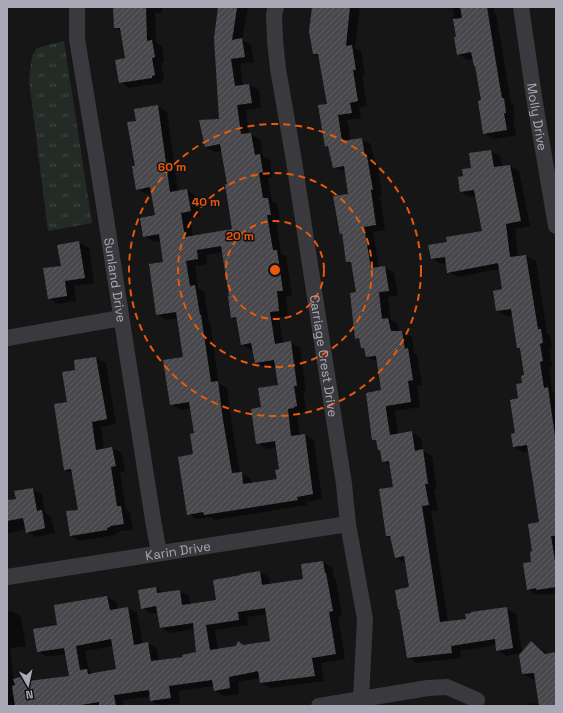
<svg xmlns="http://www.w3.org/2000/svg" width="563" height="713" viewBox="0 0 563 713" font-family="'Space Grotesk',sans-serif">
	<defs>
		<pattern id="park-tufts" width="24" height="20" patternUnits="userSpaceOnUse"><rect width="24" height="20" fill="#242b27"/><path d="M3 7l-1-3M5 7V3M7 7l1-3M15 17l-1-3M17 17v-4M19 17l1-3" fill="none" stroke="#414744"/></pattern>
		<pattern id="building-hatch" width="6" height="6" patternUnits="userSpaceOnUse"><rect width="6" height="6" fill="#48484c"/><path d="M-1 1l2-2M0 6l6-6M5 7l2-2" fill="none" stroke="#606064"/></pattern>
	</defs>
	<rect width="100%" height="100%" fill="#161617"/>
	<polygon fill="url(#park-tufts)" points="64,41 92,223 48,231 29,80 32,56 37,48"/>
	<g fill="#0007" fill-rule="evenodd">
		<polygon points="114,7 162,7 162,13 155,13 156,43 162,46 164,62 161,63 164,80 161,81 161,83 129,88 120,82 126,59 121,32 115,28"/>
		<path d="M 219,7 L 248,7 L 242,40 L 251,45 L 254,62 L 240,64 L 243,86 L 249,85 L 259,90 L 261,108 L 246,110 L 249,134 L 260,139 L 263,156 L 270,160 L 272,177 L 268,178 L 272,201 L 277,204 L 280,220 L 276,220 L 281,254 L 286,256 L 292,296 L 286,296 L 288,316 L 279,317 L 283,343 L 290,342 L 300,348 L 306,391 L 303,391 L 306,411 L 303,412 L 303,413 L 297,414 L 300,435 L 305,435 L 314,440 L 322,499 L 306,502 L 307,505 L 214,520 L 211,517 L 198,519 L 188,514 L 195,455 L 195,434 L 191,408 L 181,410 L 171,404 L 184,358 L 178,318 L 166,320 L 157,314 L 164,263 L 161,241 L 154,242 L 144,236 L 156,216 L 152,193 L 146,194 L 137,189 L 138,122 L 158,106 L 167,112 L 178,192 L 187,190 L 196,196 L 200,216 L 190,218 L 193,237 L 233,230 L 228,185 L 222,151 L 215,152 L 205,147 L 220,120 L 215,38 ZM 223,252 L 231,297 L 232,318 L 238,321 L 242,345 L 251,350 L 254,350 L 256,362 L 266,368 L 276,366 L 279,386 L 263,408 L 257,443 L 267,449 L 277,447 L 280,470 L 278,480 L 252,484 L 251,478 L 240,473 L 232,426 L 227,388 L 219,383 L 210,322 L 209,321 L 204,291 L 198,288 L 195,266 L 207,264 L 206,255 Z"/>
		<polygon points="313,7 360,7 355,48 361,51 365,75 362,75 367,106 359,108 361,118 347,120 351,141 362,139 371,144 374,161 377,162 382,195 380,196 385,230 373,232 379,268 385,267 394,273 398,296 388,297 391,320 398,324 399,332 402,332 412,337 414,353 417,355 422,385 417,386 420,407 395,411 398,434 412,432 421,438 423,451 432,456 437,489 434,489 438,510 431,511 448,622 467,619 506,608 516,614 522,653 507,656 497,650 497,645 460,651 461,658 417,663 407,657 410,588 405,563 396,557 392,539 386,536 394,488 391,466 383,461 381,451 379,450 378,442 373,440 382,391 378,362 367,357 366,350 362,347 361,341 356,338 357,293 352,265 347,262 343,236 340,234 349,195 346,172 334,167 330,149 325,146 328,104 319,57 314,54"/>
		<polygon points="443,7 494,7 494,13 496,14 511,103 513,104 515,118 513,118 516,135 494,139 484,133 482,101 476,67 473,59 468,60 458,54 453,8 447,9"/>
		<polygon points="554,7 556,7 556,20"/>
		<polygon points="491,151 500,156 502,167 510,166 519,171 530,226 515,229 518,257 526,256 536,261 547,333 550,335 552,348 549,349 552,366 549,367 552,391 556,393 556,593 546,595 544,594 537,595 528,589 533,552 540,523 529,451 523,452 514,447 519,399 525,376 521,349 518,348 513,315 507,316 497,311 504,290 500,269 458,277 448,272 447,263 441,264 432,258 448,243 483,232 476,196 470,197 461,192 464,177"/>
		<polygon points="79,242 89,248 94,283 74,286 76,301 58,304 49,298 62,267"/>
		<polygon points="96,358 106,363 116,424 101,427 104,449 112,448 122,453 125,471 120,472 126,510 130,512 133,530 119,531 119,532 116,533 116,535 80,541 71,536 79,511 73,475 65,470 68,403 76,371 75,361"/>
		<polygon points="33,489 42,494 45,513 51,517 55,533 36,537 27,532 26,529 7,534 7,501 17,499"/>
		<path d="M 323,562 L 332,567 L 334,578 L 336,579 L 342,616 L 338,617 L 345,659 L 321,663 L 324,681 L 271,688 L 261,683 L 260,678 L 238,682 L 239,694 L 224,696 L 215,691 L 214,686 L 178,691 L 180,703 L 161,706 L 151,701 L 151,696 L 123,700 L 124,706 L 7,706 L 7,612 L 12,611 L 21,617 L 26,646 L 10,648 L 14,678 L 26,676 L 36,681 L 70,676 L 66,654 L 47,657 L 38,651 L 58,626 L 107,597 L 117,602 L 118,609 L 128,608 L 137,613 L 143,644 L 148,643 L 157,649 L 159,661 L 184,657 L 197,653 L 194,629 L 170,633 L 161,627 L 158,612 L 151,614 L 142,608 L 156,588 L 165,593 L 179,591 L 189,596 L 190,605 L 218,601 L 260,572 L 269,577 L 270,585 L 305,580 ZM 267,614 L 271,642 L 245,646 L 239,642 L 236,647 L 218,650 L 215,630 L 248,625 L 247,617 ZM 113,646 L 117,670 L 93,674 L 89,671 L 85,651 Z"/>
		<polygon points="531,642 540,648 548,654 556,653 556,706 530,706 530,703 540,704 536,679 532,679 523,674"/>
	</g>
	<g fill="url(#building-hatch)" fill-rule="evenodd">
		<polygon points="113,7 146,7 147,41 152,40 155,57 152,58 155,75 152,76 152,78 119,83 115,60 125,58 120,28 114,28"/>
		<path d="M 218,7 L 237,8 L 232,40 L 242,38 L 245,57 L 231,59 L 235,86 L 249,84 L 252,103 L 237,105 L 241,134 L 251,133 L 255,155 L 260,154 L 263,172 L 259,173 L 263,198 L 268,198 L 271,215 L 267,215 L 273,250 L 277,250 L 283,291 L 277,291 L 279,311 L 270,312 L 275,344 L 291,341 L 297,386 L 294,386 L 297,406 L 294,407 L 294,408 L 288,409 L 291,436 L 305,434 L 313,494 L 297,497 L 298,500 L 204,515 L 203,512 L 187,515 L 178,457 L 193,454 L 190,434 L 194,433 L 189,402 L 170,405 L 163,360 L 183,357 L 176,312 L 156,315 L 149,264 L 163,262 L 159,234 L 143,237 L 140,218 L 155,215 L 150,187 L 136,190 L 132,166 L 135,166 L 127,122 L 136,121 L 134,109 L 158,105 L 170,192 L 187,189 L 191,211 L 181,213 L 185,237 L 232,229 L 225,184 L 227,184 L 220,144 L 205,147 L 199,120 L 219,119 L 214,38 ZM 221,246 L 229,296 L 228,296 L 231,318 L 236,317 L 241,345 L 251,343 L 255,363 L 274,360 L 278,385 L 258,388 L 261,407 L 251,409 L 256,444 L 275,441 L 279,469 L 275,470 L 277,479 L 243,484 L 242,472 L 232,473 L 223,420 L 218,381 L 211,382 L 201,315 L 200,315 L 195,285 L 190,286 L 186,261 L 198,259 L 197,250 Z"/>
		<polygon points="312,7 350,7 346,46 352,45 356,70 353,70 358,101 350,103 352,113 338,115 342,141 362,138 365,156 367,156 373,190 371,190 376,225 364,227 371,268 385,266 389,291 379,292 382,319 388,318 391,331 402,331 405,349 408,348 413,380 408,381 411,402 386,406 386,409 390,435 412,431 415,451 423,449 428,484 425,484 429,505 422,506 440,622 466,619 465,614 471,613 471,612 507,607 513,648 496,651 495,639 451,646 452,653 407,658 399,609 398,609 395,590 409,587 404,556 395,558 390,536 386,536 379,489 393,487 389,461 382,462 380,450 378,450 376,440 372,440 366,393 381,390 376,356 366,357 364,348 361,348 359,338 355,339 350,293 356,292 351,262 346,262 342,233 340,235 333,196 348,194 344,166 333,168 328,146 325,147 318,105 327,104 318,54 313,54 309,31"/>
		<polygon points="460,7 487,7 499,81 502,98 504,98 506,113 504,113 507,130 483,134 478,101 481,100 475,66 474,66 471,52 457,55 454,37 456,37 453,19 462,18"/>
		<polygon points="491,150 494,167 510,165 521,221 506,224 510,257 526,255 538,329 541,329 543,343 540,344 543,361 540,362 544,388 548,387 556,443 556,536 551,536 556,567 556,587 536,590 536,588 527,590 523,563 531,562 530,552 532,551 528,524 539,522 533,482 527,445 513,447 511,434 515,433 510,400 518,398 516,384 522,383 521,376 524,375 520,348 517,348 511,309 496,311 493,291 502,289 498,263 447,273 445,257 431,259 428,245 447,242 446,237 482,231 474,190 460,192 458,177 463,176 462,169 471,168 469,153"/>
		<polygon points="79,241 85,278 65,281 67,296 48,299 43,268 61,266 57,245"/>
		<polygon points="96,357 107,419 92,422 96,450 112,447 116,466 111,467 117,506 121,506 124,524 110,526 110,527 107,528 107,530 70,536 66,511 78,510 71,469 64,470 54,404 67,402 62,372 75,370 74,360"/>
		<polygon points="33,488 37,511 42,510 45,528 26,533 23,518 7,521 7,500 16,499 14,491"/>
		<path d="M 323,561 L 325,573 L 326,573 L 333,611 L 329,612 L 336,654 L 312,658 L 315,676 L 260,683 L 258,671 L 229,677 L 230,688 L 214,691 L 212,680 L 169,686 L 171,698 L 150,701 L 149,690 L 114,695 L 116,706 L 99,706 L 99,702 L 75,706 L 15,706 L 12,686 L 15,685 L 13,679 L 27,675 L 28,681 L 69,676 L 64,648 L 37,652 L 33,629 L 57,625 L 54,605 L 107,596 L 110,610 L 128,607 L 134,645 L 148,642 L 151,661 L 183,657 L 182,655 L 196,652 L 193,623 L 160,628 L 156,606 L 141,609 L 138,590 L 156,587 L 157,593 L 180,590 L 182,605 L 216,600 L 213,580 L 241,575 L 241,574 L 260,571 L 262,585 L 303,579 L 301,564 ZM 265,608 L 270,641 L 243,645 L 238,641 L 236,646 L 210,650 L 206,625 L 239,620 L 238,612 ZM 111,639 L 116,669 L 88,674 L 87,669 L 80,670 L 76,646 Z"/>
		<polygon points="531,641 545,654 556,652 556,706 539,706 534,673 522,674 519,655"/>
	</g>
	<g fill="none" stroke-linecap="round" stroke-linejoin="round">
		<g stroke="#3a393e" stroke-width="16">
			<path id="s1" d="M 77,7 L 77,39 L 97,161 L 153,520 L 159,553"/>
			<path id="s2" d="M 276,7 L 274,14 L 275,40 L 278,69 L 293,155 L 344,484 L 348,524 L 365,619 L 361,699 L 362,706"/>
			<path id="s3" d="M 521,7 L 534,97 L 556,226"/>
			<polyline points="7,338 121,318"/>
			<path id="s4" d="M 7,577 L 348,524"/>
			<polyline points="319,706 428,688 447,687 477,700"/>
		</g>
	</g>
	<g fill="none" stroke="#e8590c" stroke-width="2" stroke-dasharray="7 5">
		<circle cx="275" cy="270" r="49"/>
		<circle cx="275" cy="270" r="97"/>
		<circle cx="275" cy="270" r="146"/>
	</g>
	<g text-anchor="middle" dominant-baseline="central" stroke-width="3" stroke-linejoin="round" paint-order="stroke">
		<g font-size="13" fill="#a9aab5" stroke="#111112">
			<text stroke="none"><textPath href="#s3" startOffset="111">Molly Drive</textPath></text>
			<text stroke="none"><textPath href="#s1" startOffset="276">Sunland Drive</textPath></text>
			<text stroke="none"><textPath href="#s2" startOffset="353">Carriage Crest Drive</textPath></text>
			<text stroke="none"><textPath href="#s4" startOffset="173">Karin Drive</textPath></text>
		</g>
	</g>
	<circle cx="275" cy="270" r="6" fill="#e8590c" stroke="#111112" stroke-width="2"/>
	<g font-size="12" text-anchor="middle" font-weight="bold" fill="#e8590c" stroke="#111112" stroke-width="3" stroke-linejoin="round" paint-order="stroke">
		<text x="172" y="171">60 m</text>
		<text x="206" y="206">40 m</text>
		<text x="240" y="240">20 m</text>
	</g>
	<rect width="563" height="713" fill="none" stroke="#a9aab5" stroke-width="16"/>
	<g transform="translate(28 685) rotate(171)" stroke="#111112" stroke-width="3" paint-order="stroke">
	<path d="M0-3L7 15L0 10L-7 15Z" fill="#a9aab5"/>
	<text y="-6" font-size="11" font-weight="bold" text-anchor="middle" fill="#a9aab5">N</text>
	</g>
</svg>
